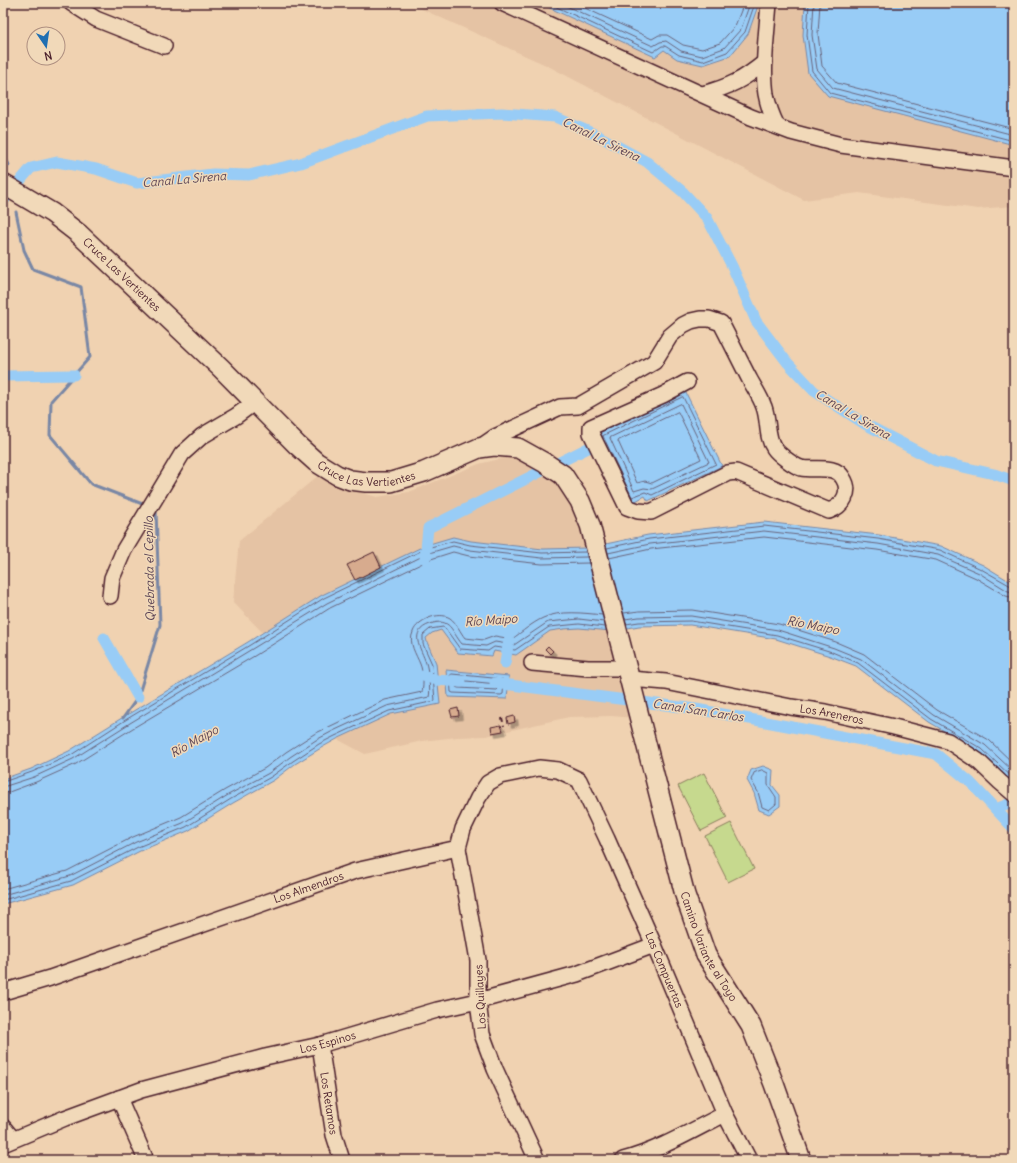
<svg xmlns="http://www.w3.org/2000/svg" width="1017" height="1163" viewBox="0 0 1017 1163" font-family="Delius,sans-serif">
	<defs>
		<filter id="shadow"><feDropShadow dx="3.5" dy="3.5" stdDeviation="0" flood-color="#0004"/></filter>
	</defs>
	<rect width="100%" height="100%" fill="#f0d2b1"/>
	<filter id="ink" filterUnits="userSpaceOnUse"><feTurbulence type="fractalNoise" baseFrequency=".025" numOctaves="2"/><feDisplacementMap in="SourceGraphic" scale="8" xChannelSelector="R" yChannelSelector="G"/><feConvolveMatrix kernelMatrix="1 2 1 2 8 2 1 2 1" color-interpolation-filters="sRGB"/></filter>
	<g filter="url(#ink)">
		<g fill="#e5c3a4">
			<polygon points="408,3 1014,3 1014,206 978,209 859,193 804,200 546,65"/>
			<polygon points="512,456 539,465 574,499 634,718 612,716 569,717 486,736 457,737 422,741 365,754 337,739 262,632 233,602 239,541 319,475 348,489 377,497 409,492 479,464"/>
		</g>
		<g fill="#c6d98e" stroke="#887c5c">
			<polygon points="704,773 727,818 701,831 678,786"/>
			<polygon points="731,823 754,869 728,882 705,836"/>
		</g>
		<g fill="#98ccf6" stroke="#7987a5">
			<polygon points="539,3 759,3 748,34 730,56 703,65 677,59 664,50 655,57"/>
			<polygon points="805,3 1014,3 1014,145 828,96 808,73 803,35"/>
			<polygon points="685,391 722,466 648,501 645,496 630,504 597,434"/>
			<polygon points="764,522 879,535 941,546 983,565 1014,584 1014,785 980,752 929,722 856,666 830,656 776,639 690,625 639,626 611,631 579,628 564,629 550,631 516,655 494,651 492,656 458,653 441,630 432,633 426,638 427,642 436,663 440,704 391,714 337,739 321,748 295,764 274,780 233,803 188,831 140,851 73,885 3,904 3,779 31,769 69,751 125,716 248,642 322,595 426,545 453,537 471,541 543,549 587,548 648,535"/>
			<polygon points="446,670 509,676 507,699 448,697"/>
			<polygon points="763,766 773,770 772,785 780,795 780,806 769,814 759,810 754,793 747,780 751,770"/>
		</g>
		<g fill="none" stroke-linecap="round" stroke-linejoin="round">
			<g stroke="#69647c" stroke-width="1">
				<polyline points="548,3 653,52 662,46 665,46 679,55 703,61 727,52 745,32 755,3"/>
				<polyline points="560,3 653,46 660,42 666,41 681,51 702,56 724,48 741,29 750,3"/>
				<polyline points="574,3 652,39 659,35 667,35 683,45 702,49 720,43 735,26 744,3"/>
				<polyline points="809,3 807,35 812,71 830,93 1014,141"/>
				<polyline points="814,3 812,35 817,69 833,88 1014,135"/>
				<polyline points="820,3 818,34 822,66 837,83 1014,129"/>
				<polygon points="683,397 716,464 652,495 645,492 632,497 603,436"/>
				<polygon points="681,404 709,462 652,489 644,488 634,491 610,438"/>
				<polygon points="678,412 701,459 652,483 645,481 637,483 618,441"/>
				<polyline points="607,548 649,539 764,526 878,539 940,550 981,569 1011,586 1014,587"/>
				<polyline points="608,553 650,544 764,531 878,544 938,555 979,573 1008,591 1014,592"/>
				<polyline points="609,558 651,549 764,537 877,550 936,560 976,578 1006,596 1014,598"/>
				<polyline points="624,613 639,611 692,610 779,624 836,642 864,654 937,710 989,740 1014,764"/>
				<polyline points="625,619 639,617 691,616 778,630 834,648 861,659 934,715 985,745 1014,772"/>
				<polyline points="626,624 639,622 691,621 777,635 832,652 858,663 931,719 982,749 1014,779"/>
				<polygon points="452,674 503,679 504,681 503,694 501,695 453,693 451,692 450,676"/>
				<polygon points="456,680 497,684 499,685 499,688 497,690 458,688 456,687"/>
				<polygon points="762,770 768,773 768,785 776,797 776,804 769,810 762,807 758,792 751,780 754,773"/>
				<polyline points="3,782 32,772 71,755 127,719 250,645 324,598 427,548 453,541 470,545 542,553 586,552"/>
				<polyline points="3,787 34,777 73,759 130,723 252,649 327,603 429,553 453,546 470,550 542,558 587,557"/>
				<polyline points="3,793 9,792 36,782 76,764 133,728 256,655 330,608 431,559 453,552 469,556 542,564 589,563"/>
				<path d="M 3,889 L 67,871 L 133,837 L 181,817 L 225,790 L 265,768 L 286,752 L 314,734 L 385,700 L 422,692 C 424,685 423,671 420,664 C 416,654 408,643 413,632 C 417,620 439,611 450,618 C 457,623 460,632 465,638 L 484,640 L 495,636 L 512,639 C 522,632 532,623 543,618 C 559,610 585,613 602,615"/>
				<path d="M 3,895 L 70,876 L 136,842 L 183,823 L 228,795 L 269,773 L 290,757 L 316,740 L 333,731 L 387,706 L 429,697 C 431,691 428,669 426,663 C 421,648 408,632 430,624 C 451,617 451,631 462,644 L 486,646 L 495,642 L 514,645 L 548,622 L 579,619 L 604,622"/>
				<polyline points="3,900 71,881 138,847 186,827 231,799 271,777 293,761 319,744 335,736 389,711 435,701 432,664 423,644 423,635 430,629 443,627 445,628 460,649 488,651 494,647 515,650 549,627 579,624 605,627"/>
			</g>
			<g stroke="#7987a5" stroke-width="3">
				<polyline points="3,153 9,165"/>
				<polyline points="16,212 24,250 33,269 81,287 90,357 51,401 50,435 91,484 145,505"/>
				<polyline points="123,718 138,697 160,625 156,510 154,509"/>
			</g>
			<g stroke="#98ccf6" stroke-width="11">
				<polyline points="3,201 31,168 57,162 96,169 137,183 213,174 249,175 301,163 427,116 502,113 555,117 597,135 647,162 683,192 707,218 732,266 756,321 787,362 814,391 863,423 936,461 994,474 1014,481"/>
				<polyline points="3,376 74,375"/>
				<polyline points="425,559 428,528 600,442"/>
				<polyline points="104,638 138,697"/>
				<polyline points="505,663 509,640"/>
				<polyline points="423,676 437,680 461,682"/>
				<polyline points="495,683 696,709 936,754 970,782 1014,829"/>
				<polyline points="996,809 1014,802"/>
			</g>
		</g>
		<g fill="#d7ab8e" stroke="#4a1f2b" filter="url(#shadow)">
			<polygon points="374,552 381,567 355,580 347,565"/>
			<polygon points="548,646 553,651 550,654 545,649"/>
			<polygon points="458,708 459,716 452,717 450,710"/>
			<polygon points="514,716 515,722 508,724 507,718"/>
			<polygon points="501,725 503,731 492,733 491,727"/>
		</g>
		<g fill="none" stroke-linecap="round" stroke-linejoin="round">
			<defs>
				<g id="minor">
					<polyline points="71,3 96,19 164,46"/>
					<polyline points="502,3 751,117 791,132 841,145 1014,168"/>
					<path d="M 769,3 C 767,30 762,68 766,94 C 768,105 772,116 777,126"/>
					<path d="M 703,94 C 731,86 743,80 765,62"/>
					<path d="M 479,448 L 495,437 L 560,407 L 578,406 L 654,362 L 670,336 L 683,325 L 691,321 L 700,319 L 709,319 L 721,323 C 731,342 740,361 750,380 C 755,389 761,398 764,407 C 769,420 766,437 774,448 C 778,454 794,466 801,468 C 815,471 835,464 843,478 C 852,492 843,506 829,511 L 736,472 L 728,473 L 651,512 L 638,511 L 627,507 L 591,433 L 591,427 L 663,395 L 687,382"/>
					<polyline points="110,596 112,578 124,550 182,454 202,436 236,416 255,402"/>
					<polyline points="532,663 588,668 627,668"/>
					<path id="s1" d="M 630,679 L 666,682 L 791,707 L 825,712 L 894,727 L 948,741 L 978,761 L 1000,782 L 1014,794"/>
					<path id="s2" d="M 3,992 L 50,978 L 355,871 L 458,848"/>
					<path id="s3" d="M 320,1045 L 334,1135 L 342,1160"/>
					<polyline points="119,1098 146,1160"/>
					<polyline points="3,1127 13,1139"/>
					<path id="s4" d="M 3,1144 L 65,1118 L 141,1090 L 265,1057 L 320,1045 L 437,1010 L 478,1001 L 577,974 L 654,945"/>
					<path id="s5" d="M 537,1160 L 495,1069 L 482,1034 L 478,1001 L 478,960 L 458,848 L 463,829 L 478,798 L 488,783 L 500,776 L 539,768 L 558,770 L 579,780 L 607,839 L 654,945 L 725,1114 L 749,1160"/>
					<path d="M 623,1160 C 658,1151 693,1130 725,1114"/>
				</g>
				<g id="major">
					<path id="s6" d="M 3,184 L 52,213 L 79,234 L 221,368 L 297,445 L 316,462 L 337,475 L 350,480 L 366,482 L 391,482 L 424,472 L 479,448 L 494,446 L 518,448 L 545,463 L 563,475 L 580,501 L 590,525 L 685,895 L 706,955 L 751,1026 L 774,1084 L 801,1160"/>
				</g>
			</defs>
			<use href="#minor" stroke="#4a1f2b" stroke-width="18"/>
			<use href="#major" stroke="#4a1f2b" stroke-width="22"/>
			<polyline stroke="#4a1f2b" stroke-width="2" stroke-dasharray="4 3" stroke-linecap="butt" points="502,718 504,726"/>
			<use href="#minor" stroke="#f1d9b9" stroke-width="15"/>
			<use href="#major" stroke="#f1d9b9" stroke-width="19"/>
		</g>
	</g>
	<g text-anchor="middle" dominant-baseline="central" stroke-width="3" stroke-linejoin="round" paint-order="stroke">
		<g font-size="11" fill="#4a1f2b" stroke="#f1d9b9">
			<text stroke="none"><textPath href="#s6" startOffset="150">Cruce Las Vertientes</textPath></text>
			<text stroke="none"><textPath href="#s6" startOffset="474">Cruce Las Vertientes</textPath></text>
			<text stroke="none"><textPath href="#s1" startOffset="205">Los Areneros</textPath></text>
			<text stroke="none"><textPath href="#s2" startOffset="323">Los Almendros</textPath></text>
			<text stroke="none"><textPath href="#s6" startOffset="1182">Camino Variante al Toyo</textPath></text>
			<text stroke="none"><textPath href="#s5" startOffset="702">Las Compuertas</textPath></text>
			<text transform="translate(480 997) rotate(-93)">Los Quillayes</text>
			<text stroke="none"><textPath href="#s4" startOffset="341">Los Espinos</textPath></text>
			<text stroke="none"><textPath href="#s3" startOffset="59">Los Retamos</textPath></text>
		</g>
		<g font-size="12" font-style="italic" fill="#5a4254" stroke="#f1d9b9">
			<text transform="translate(601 139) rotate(26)">Canal La Sirena</text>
			<text transform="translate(184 179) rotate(-5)">Canal La Sirena</text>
			<text transform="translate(853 414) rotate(31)">Canal La Sirena</text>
			<text transform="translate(149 569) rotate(-91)">Quebrada el Cepillo</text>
			<text transform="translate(491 620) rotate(-4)">Río Maipo</text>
			<text transform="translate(813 625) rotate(11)">Río Maipo</text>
			<text transform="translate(698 710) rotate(9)">Canal San Carlos</text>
			<text transform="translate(194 741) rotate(-29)">Río Maipo</text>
		</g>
	</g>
	<rect width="1017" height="1163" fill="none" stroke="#f1d9b9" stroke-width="16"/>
	<rect x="8" y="8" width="1001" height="1147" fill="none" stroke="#4a1f2b" stroke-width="1.5" filter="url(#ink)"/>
	<g transform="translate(46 46) rotate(167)"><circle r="19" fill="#f1d9b9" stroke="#ae8f80"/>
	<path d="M0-3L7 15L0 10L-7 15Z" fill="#1f6fb2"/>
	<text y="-6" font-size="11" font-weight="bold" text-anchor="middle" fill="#4a1f2b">N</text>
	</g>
</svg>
